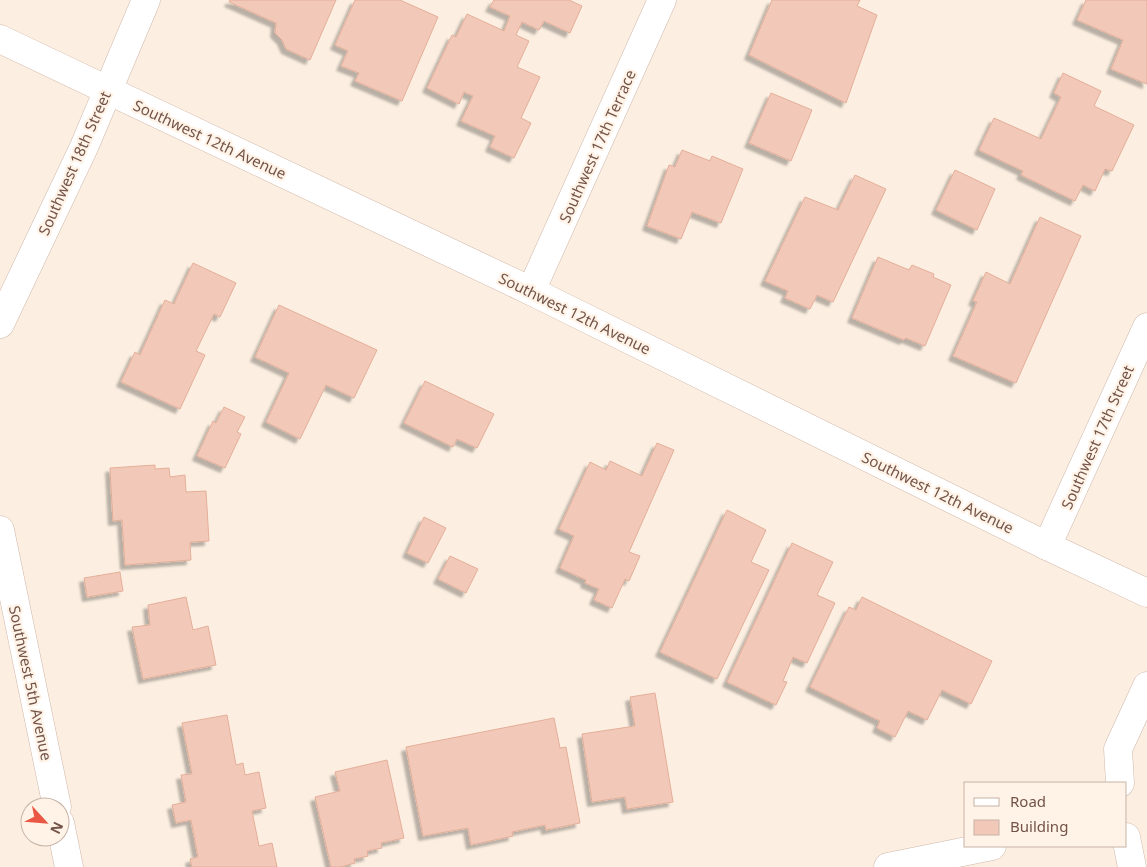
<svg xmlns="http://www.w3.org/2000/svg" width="1147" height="867" viewBox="0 0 1147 867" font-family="'Noto Sans',sans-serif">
	<defs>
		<filter id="shadow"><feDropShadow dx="-4.5" dy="4.5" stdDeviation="1" flood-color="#0004"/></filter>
	</defs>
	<rect width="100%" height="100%" fill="#fcefe1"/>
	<g fill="#f2c9b8" stroke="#e4ae99" filter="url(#shadow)">
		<polygon points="230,0 336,0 310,60 286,49 282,40 275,33 276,23 229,2"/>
		<polygon points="355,0 400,0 438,17 402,101 355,81 359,73 341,66 348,51 335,45"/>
		<polygon points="494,0 569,0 582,6 570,33 544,21 539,30 522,22 516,35 529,41 517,67 540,77 521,118 531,123 514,158 490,147 495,136 461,121 473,96 464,92 459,104 427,88 452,35 456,37 467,14 504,31 510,16 490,7"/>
		<polygon points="772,0 860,0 857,6 877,15 846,103 749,55"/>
		<polygon points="1086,0 1147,0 1147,84 1111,69 1123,40 1077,20"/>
		<polygon points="1063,73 1101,91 1094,106 1134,125 1112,171 1105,169 1095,191 1083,185 1075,201 1021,175 1023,171 979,150 994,118 1041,139 1061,97 1054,93"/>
		<polygon points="771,93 812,110 791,161 749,143"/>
		<polygon points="682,150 710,161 712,156 743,169 721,223 692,212 681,239 647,226 669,165 675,167"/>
		<polygon points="955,170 995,189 977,230 936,210"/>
		<polygon points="855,175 886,189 833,302 817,295 810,309 785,298 788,291 765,281 805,197 838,210"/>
		<polygon points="1040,217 1081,236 1016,383 953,356 977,302 973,301 986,272 1010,284"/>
		<polygon points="878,257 909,270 912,265 934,274 933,277 951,285 925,346 906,338 904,340 852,318"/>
		<polygon points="193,263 236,283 220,317 214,314 196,351 205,355 180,409 121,382 135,352 140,355 165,300 174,304"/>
		<polygon points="279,305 377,350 354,398 326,385 300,439 266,422 289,373 255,357"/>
		<polygon points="425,381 494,414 477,448 457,439 453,447 404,423"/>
		<polygon points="224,407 245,417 237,432 241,434 225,468 197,456 213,421 216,423"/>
		<polygon points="657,443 674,450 629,552 640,556 629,581 625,579 612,608 594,600 599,589 585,583 586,580 560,568 574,536 559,529 590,462 606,470 610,461 642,476"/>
		<polygon points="155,465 155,469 169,468 170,477 185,475 186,492 206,491 209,541 190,542 191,560 125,565 122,520 113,521 110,468"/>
		<polygon points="727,510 766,530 751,562 769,570 717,679 660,652"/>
		<polygon points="424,517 446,528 428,563 407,553"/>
		<polygon points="792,543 833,562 817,595 835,603 807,663 793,657 783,681 787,682 776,705 727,682"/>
		<polygon points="450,556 478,569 466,593 438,579"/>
		<polygon points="120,572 123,591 87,597 84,578"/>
		<polygon points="186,597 193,630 208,626 216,665 143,679 132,627 150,625 148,605"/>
		<polygon points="862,597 992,661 971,704 942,690 927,720 908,711 895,737 877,728 880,721 810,687 849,607 856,610"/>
		<polygon points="655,693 673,802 627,809 625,797 592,802 582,734 635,726 630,697"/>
		<polygon points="227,715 236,765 243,763 245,775 259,772 266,808 252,811 259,846 272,843 277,867 192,867 190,859 198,857 191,820 176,823 172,805 186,802 181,775 192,774 182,723"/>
		<polygon points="554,718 560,748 566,747 580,823 546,830 545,825 512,832 513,836 471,845 468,828 423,836 406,747"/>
		<polygon points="387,760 404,838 381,843 382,848 367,851 368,856 354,859 355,863 340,867 331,867 315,797 340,791 335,772"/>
	</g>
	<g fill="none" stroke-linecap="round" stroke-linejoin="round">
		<defs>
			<g id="minor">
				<polyline points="531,291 662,0"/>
				<polyline points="0,324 84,147 146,0"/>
				<polyline points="0,530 57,807"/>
				<polyline points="1047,546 1147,327"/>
				<polyline points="1120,783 1118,749 1147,686"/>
				<polyline points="60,823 69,867"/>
				<polyline points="1126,837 1132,867"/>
				<polyline points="888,867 992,846"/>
			</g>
			<polyline id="secondary" points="0,39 531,291 1047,546 1147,593"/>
		</defs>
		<use href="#minor" stroke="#cfb7ab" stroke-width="29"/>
		<use href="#secondary" stroke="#d2b6a8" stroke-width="29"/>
		<use href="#minor" stroke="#fff" stroke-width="28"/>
		<use href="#secondary" stroke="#fff" stroke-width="28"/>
	</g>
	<g text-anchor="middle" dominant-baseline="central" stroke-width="4.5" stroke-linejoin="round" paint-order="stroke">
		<g font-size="15" fill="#735348" stroke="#fff3e7">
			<text transform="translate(210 139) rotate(25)">Southwest 12th Avenue</text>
			<text transform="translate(597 146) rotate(-66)">Southwest 17th Terrace</text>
			<text transform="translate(74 163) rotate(-66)">Southwest 18th Street</text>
			<text transform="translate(575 313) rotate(26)">Southwest 12th Avenue</text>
			<text transform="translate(1097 437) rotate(-66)">Southwest 17th Street</text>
			<text transform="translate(938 492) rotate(26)">Southwest 12th Avenue</text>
			<text transform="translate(31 683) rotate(78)">Southwest 5th Avenue</text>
		</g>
	</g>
	<rect x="964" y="782" width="162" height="65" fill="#fff3e7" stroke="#c7b3a7"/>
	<rect x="974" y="798" width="25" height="8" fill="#ffffff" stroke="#c7b3a7"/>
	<text x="1010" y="807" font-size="15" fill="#735348">Road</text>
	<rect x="974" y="820" width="25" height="15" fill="#f2c9b8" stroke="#c7b3a7"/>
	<text x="1010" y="832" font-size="15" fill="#735348">Building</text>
	<g transform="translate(45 822) rotate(116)"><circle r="24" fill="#fff3e7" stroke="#c7b3a7"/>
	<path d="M0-4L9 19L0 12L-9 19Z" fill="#e85845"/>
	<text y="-8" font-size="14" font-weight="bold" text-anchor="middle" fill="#735348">N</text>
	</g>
</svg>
